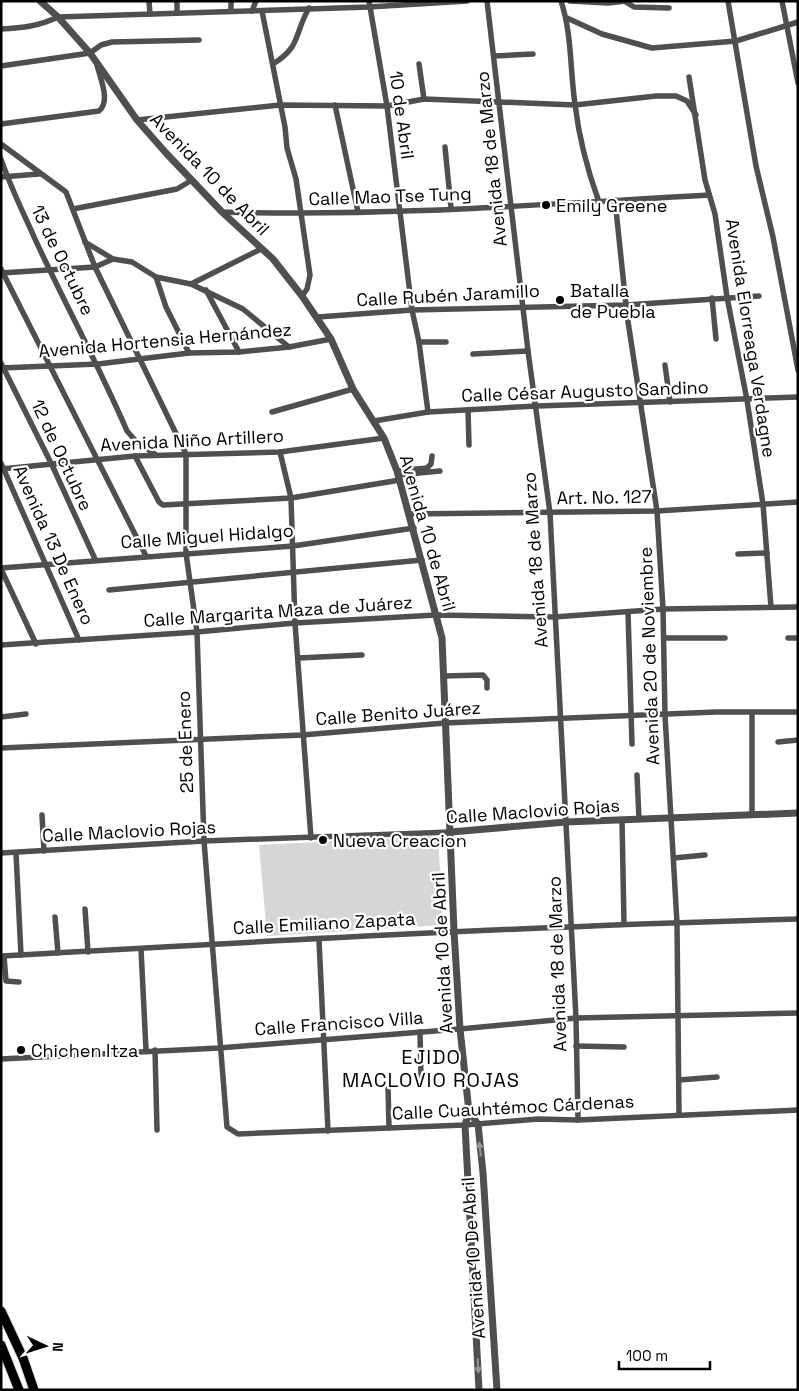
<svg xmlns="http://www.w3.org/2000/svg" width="799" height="1391" viewBox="0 0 799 1391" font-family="'Space Grotesk',sans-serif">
	<rect width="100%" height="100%" fill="#fff"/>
	<polygon fill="#d6d6d6" points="438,836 443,925 267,936 259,845"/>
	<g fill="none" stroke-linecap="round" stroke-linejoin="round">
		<defs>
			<g id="primary">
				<polyline points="1,1311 23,1358 34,1390"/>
				<polyline points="1,1345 19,1390"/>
			</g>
		</defs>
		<use href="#primary" stroke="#dbdbdb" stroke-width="11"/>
		<g stroke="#4f4f4f" stroke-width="5.5">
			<polyline points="149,1 150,14"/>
			<polyline points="177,1 177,13"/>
			<polyline points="231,1 231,11"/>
			<polyline points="369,1 387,106 412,310 419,342 428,412"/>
			<polyline points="487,1 528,351 550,513 576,1018 578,1120"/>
			<path d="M 561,1 C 572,34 570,70 575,104 C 579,139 587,169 599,202"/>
			<polyline points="570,1 608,3 626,1"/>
			<polyline points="624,1 634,7 669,8"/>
			<polyline points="728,1 756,166 773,237 798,370"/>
			<polyline points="782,1 798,83"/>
			<polyline points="252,11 256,1"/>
			<polyline points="262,11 285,127 287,148 296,179 310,275 307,289 302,296"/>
			<polyline points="567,18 602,34 652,48 736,41 798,22"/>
			<path d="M 1,29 C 23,28 39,26 58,17 L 369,7 L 467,1"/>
			<polyline points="494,56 533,54"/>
			<path d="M 273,64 C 301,47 294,34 309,8"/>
			<polyline points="419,64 424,99"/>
			<polyline points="1,66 90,53 101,45 112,42 199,40"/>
			<polyline points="689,77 705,180 715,214 727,297 747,400 763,504 771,607"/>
			<polyline points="335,105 358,212"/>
			<polyline points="137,120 280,105 387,106 424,99 575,105 656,96 676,96 687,101 696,115"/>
			<path d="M 1,124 L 99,111 C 111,101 100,78 97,65"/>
			<polyline points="1,144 66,192 95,267 186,454 186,553 197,632 204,841 227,1127 238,1134 465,1125 538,1119 578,1120 798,1110"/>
			<polyline points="445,147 451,208"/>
			<path d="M 1,159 C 10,186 23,212 35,239 C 65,304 99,366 127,431 L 135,440 L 156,455"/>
			<polyline points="1,177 39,174"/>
			<polyline points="615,200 627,315 657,511 663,609 665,715 677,923 679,1114"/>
			<polyline points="73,209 177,189 192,180"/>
			<path d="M 222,212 C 384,217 547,204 709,195"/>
			<polyline points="85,242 113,259"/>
			<polyline points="1,269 146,556"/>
			<polyline points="1,273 95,267 113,259 132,262 156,277 191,284 243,309 289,347"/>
			<polyline points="156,277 166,307 189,353"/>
			<polyline points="191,284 261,249"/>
			<polyline points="206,290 239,352"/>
			<polyline points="712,298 716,339"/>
			<polyline points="318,317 412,310 626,305 759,296"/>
			<polyline points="419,342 446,342"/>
			<polyline points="473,354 528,351"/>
			<polyline points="1,363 52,465 95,559"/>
			<polyline points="665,365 670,402"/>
			<polyline points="1,368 98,364 189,353 239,352 289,347 331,339"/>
			<polyline points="468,410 469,445"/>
			<polyline points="272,412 353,389"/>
			<polyline points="374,421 428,412 537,406 798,397"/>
			<polyline points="280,452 291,498 295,623 311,838"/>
			<polyline points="135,456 159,502 163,505 291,498 400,480"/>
			<polyline points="1,463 79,640"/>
			<polyline points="1,469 135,456 280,452 384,438"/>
			<polyline points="397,471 427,468 431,464 432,456"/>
			<polyline points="398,475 440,471"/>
			<polyline points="410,514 657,511 798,502"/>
			<polyline points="738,554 767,553"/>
			<polyline points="1,568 293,546 414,528"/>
			<polyline points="1,569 36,644"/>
			<polyline points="109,590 422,560"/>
			<polyline points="628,612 632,744"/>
			<polyline points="664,638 725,638"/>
			<polyline points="788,638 798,638"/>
			<polyline points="1,645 197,632 295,623 436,615 554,617 663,609 798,607"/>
			<polyline points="298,658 362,655"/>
			<polyline points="444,676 483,675 487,680 487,688"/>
			<polyline points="752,713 752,814"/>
			<polyline points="1,717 26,714"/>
			<polyline points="778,742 798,740"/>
			<polyline points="1,748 302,735 445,723 716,712 798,712"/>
			<polyline points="637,775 639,819"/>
			<polyline points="42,815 44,851"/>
			<polyline points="622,820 624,924"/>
			<polyline points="1,853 204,841 451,832"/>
			<polyline points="16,853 21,955"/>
			<polyline points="674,858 705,855"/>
			<polyline points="85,909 88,952"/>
			<polyline points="55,917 58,953"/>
			<polyline points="319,940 328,1131"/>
			<polyline points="141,949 146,1050"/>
			<path d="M 1,956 C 267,941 532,926 798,919"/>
			<polyline points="4,956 6,981 19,982"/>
			<polyline points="420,1032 421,1077"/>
			<polyline points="576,1046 624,1047"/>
			<polyline points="155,1050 157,1130"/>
			<polyline points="1,1059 219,1048 460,1029 576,1018 798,1013"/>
			<polyline points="679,1080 717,1077"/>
			<polyline points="388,1086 389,1128"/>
		</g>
		<g stroke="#4f4f4f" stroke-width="7">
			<polyline points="40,1 58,17 90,53 137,120 166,153 222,212 273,259 302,296 331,339 353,389 384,438 397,471 442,638 454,931 460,1029 469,1112 465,1125 479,1390"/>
			<polyline points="451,832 566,822 798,813"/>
			<polyline points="469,1112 478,1124 483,1173 497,1390"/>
		</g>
		<use href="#primary" stroke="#000" stroke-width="9"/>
	</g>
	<defs><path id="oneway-solid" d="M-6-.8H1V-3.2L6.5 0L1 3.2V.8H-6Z" transform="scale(1.25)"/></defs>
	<g fill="#959595">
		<use href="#oneway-solid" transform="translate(480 1149) rotate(-96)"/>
		<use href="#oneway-solid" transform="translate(478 1366) rotate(87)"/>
	</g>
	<g fill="#000" stroke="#fff" stroke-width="2">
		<circle cx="546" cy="205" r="5"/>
		<circle cx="560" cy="300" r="5"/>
		<circle cx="323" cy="840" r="5"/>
		<circle cx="21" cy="1050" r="5"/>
	</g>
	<g text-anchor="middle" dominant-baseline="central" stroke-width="4.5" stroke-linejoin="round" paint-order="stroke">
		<g font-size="18" fill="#000" stroke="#fff">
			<text transform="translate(402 115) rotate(82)">10 de Abril</text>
			<text transform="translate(491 159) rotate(-96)">Avenida 18 de Marzo</text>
			<text transform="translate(210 174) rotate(46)">Avenida 10 de Abril</text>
			<text transform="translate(390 196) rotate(-2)">Calle Mao Tse Tung</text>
			<text transform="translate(63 260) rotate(64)">13 de Octubre</text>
			<text transform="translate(448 295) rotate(-3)">Calle Rubén Jaramillo</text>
			<text transform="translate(751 338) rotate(81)">Avenida Elorreaga Verdagne</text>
			<text transform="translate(165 340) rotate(-5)">Avenida Hortensia Hernández</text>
			<text transform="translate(585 391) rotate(-2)">Calle César Augusto Sandino</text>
			<text transform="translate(192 440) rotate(-3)">Avenida Niño Artillero</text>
			<text transform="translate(62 455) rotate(65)">12 de Octubre</text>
			<text transform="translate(604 497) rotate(-1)">Art. No. 127</text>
			<text transform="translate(428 533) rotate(74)">Avenida 10 de Abril</text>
			<text transform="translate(207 536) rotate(-4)">Calle Miguel Hidalgo</text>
			<text transform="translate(54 545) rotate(66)">Avenida 13 De Enero</text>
			<text transform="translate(535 560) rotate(-94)">Avenida 18 de Marzo</text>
			<text transform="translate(278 611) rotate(-4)">Calle Margarita Maza de Juárez</text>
			<text transform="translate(649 656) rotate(-92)">Avenida 20 de Noviembre</text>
			<text transform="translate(398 713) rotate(-4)">Calle Benito Juárez</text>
			<text transform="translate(185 742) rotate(-92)">25 de Enero</text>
			<text transform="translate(533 811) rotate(-4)">Calle Maclovio Rojas</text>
			<text transform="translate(129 831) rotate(-3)">Calle Maclovio Rojas</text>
			<text transform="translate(324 923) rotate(-3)">Calle Emiliano Zapata</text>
			<text transform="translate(442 953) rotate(-93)">Avenida 10 de Abril</text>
			<text transform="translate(557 964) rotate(-92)">Avenida 18 de Marzo</text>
			<text transform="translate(339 1023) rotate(-4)">Calle Francisco Villa</text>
			<text transform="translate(513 1107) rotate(-3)">Calle Cuauhtémoc Cárdenas</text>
			<text transform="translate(473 1258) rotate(-94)">Avenida 10 De Abril</text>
		</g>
		<g font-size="18" fill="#000" stroke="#fff" text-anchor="start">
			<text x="556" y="205">Emily Greene</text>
			<text x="570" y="290">Batalla<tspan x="570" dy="21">de Puebla</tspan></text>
			<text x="333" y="840">Nueva Creacion</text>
			<text x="31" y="1050">Chichen Itza</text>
		</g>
		<g font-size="20" letter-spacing="1" fill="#000" stroke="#fff">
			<text x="431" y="1057">EJIDO<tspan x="431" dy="23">MACLOVIO ROJAS</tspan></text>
		</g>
	</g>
	<rect width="799" height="1391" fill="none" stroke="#000000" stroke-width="5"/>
	<g transform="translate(45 1346) rotate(94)" stroke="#ffffff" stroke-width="4" paint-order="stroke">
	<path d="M0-4L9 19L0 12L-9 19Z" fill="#000000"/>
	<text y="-8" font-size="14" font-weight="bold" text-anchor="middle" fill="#000000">N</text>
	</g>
	<path d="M619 1361v8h91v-8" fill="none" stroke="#000000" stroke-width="2.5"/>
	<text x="626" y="1361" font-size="15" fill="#000000" stroke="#ffffff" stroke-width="4" paint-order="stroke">100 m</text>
</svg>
